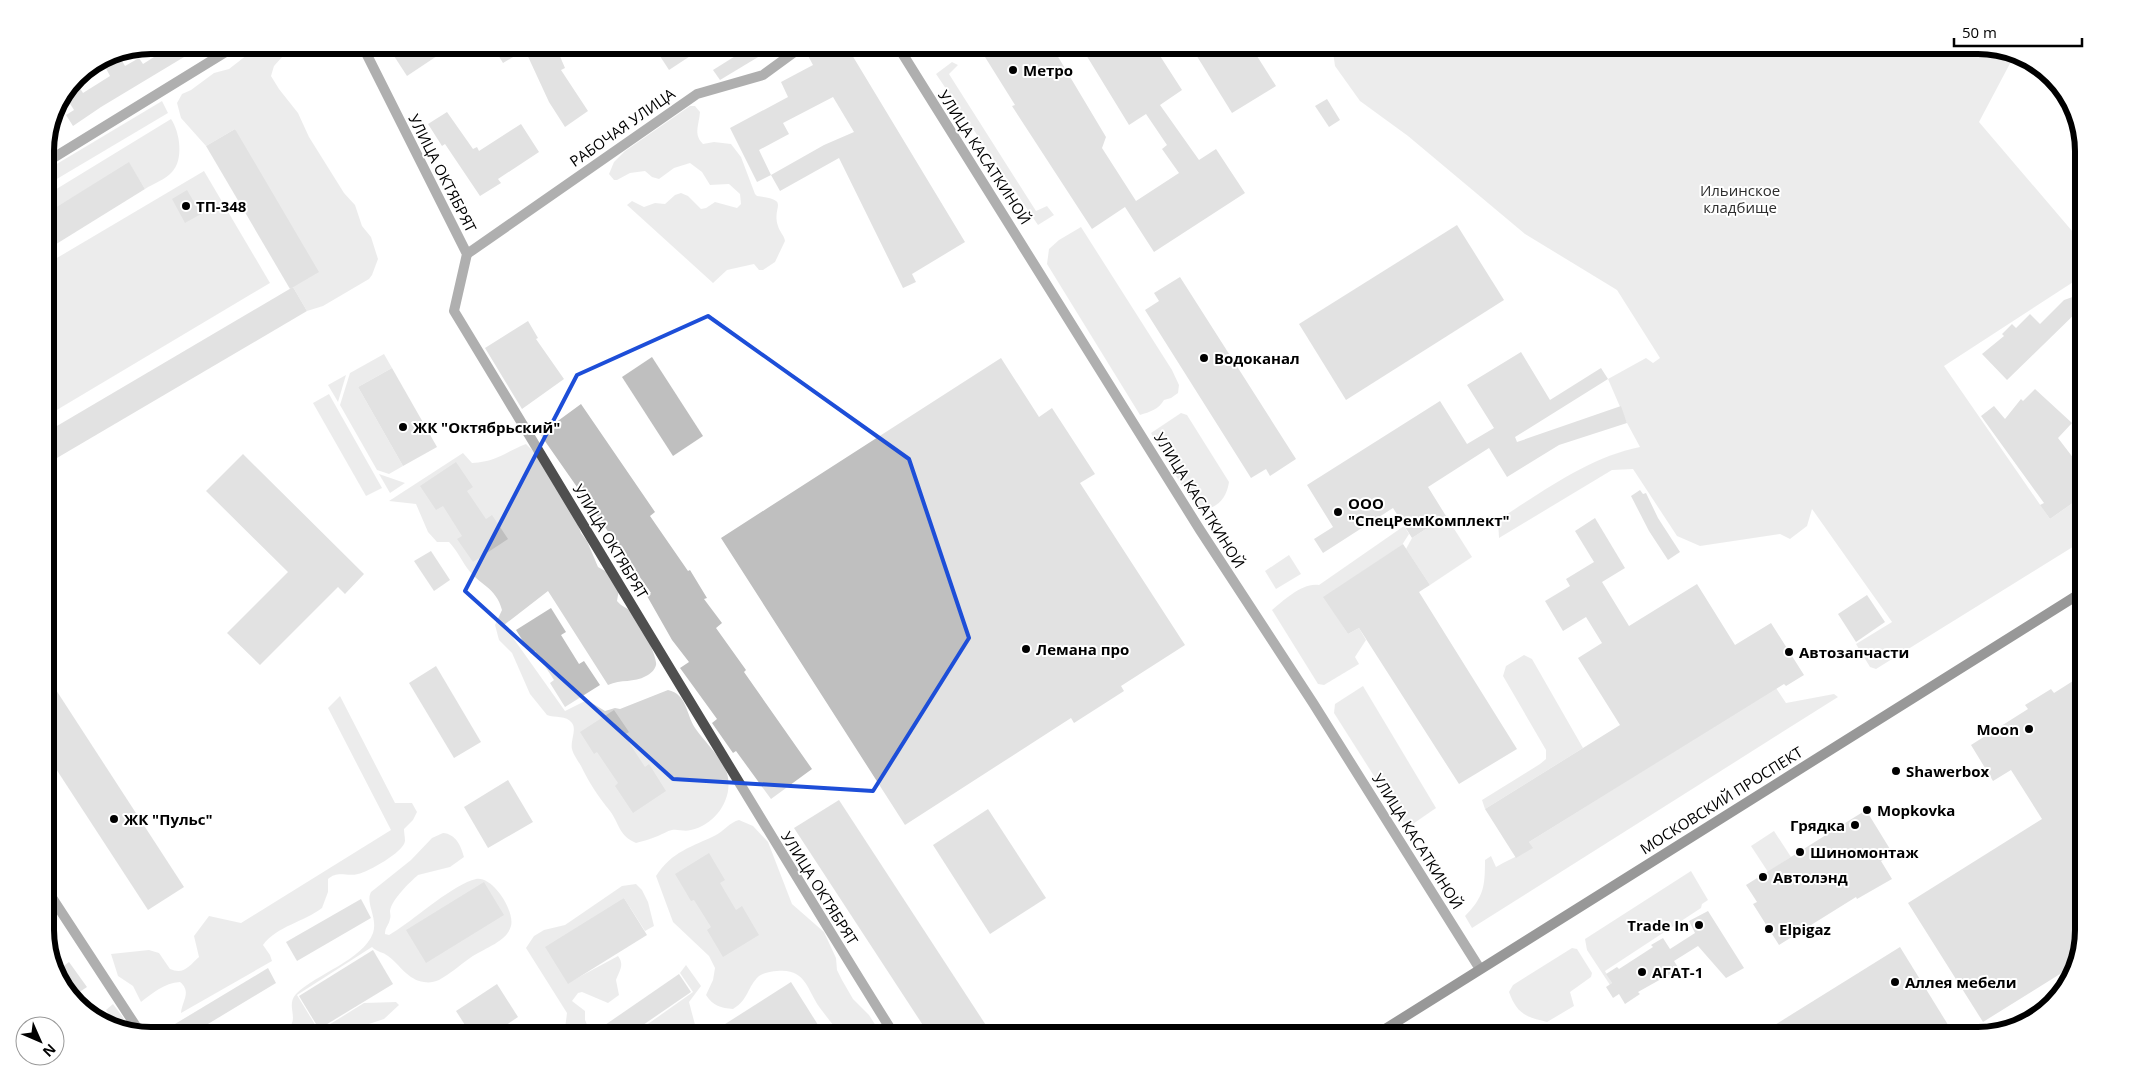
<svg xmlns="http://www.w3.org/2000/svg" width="2129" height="1081" viewBox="0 0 2129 1081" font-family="'Open Sans',sans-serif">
	<rect width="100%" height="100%" fill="#fff"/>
	<g fill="#d6d6d6">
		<polygon points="260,45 293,45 274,66 271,76 279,89 298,113 309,137 344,193 355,205 362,226 371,237 378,259 372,275 369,279 323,306 307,311 293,287 235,129 206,146 181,118 177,103 182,94 191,90 214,73 229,69"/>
		<path d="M 1332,45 L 1978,45 L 2015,54 L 1979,122 L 2084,245 L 2084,275 L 1944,366 L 2050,519 L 2084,495 L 2084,540 L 1876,669 L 1870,667 L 1856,644 L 1892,622 L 1812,509 L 1807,526 L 1790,539 L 1780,534 L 1700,546 L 1677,536 L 1633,469 L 1612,470 L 1499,538 L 1498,520 C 1542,492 1589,457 1640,447 L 1627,423 L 1608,379 L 1646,358 L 1653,363 L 1660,358 L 1617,290 L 1525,234 L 1408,136 L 1360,101 L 1335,66 Z"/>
		<polygon points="952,62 958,65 949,74 1036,211 1047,206 1054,215 1038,225 936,74"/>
		<polygon points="162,101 168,113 45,186 45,171"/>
		<path d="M 690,106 L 695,106 L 700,112 C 699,126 693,134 703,144 L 714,142 L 731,144 L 741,157 L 755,194 L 757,196 C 792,200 771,206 778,226 C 779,231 784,235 785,241 L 775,262 L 763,270 L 759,270 L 754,264 L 727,270 L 713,283 L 627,205 L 632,201 L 644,207 L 655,203 L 665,204 L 675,195 L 681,193 L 688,196 L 701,209 L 706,208 L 715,202 L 737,208 L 741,204 L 740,194 L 729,184 L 710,185 L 702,172 L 690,163 L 674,168 L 659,179 L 652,177 L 645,171 L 630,173 L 617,180 L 614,180 L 609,174 L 614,162 L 625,151 Z"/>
		<path d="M 171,119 C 180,132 184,160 172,172 C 166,179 153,184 145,189 L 129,163 L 45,214 L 45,196 Z"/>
		<polygon points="204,171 270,283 45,417 45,265"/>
		<path d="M 1081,227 L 1172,370 L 1179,385 L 1178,393 L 1171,398 L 1164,400 C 1159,409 1150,412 1140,415 L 1047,264 L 1049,249 L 1059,240 Z"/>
		<polygon points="384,354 392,368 358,387 403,466 389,474 377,470 340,405 350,373"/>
		<polygon points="346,375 338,402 328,385"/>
		<polygon points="329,394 382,488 366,496 313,403"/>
		<path d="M 1181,413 L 1187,415 L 1229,482 C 1228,490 1224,500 1216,505 C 1211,509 1204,509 1198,505 C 1185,495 1161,450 1151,433 Z"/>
		<path d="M 526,444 L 542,460 L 574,514 L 581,533 L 587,541 L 598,567 L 607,572 L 619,589 L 617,601 C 622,607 627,608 633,612 C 639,618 658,658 656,665 C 655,670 650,674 646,676 C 634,683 621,679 608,685 L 548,591 L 504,625 L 565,711 L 587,700 L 605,711 L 615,708 L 620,709 L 668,690 C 687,694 686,714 695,728 C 705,742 717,753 725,768 C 737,794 717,825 691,830 C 684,832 678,829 672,830 C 667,831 663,834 658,836 C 651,839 643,841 636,843 C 619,836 619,823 610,811 C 597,795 590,784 581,766 C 578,761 573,754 572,749 C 570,741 577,730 572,723 C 566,715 555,718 547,715 L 530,694 L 512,653 L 499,640 L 495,625 L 502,610 C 496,587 479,585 467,568 C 461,559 457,551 449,542 L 437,542 L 428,532 L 416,504 L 389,501 L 463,453 L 472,463 C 497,462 505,452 526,444 Z"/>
		<polygon points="379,474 405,483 390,493"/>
		<polygon points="1446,516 1472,557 1430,585 1406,549 1412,538"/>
		<path d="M 1404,526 L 1409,534 L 1402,545 L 1324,597 L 1348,634 L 1359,628 L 1366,640 L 1355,657 L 1359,664 L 1324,685 L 1318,684 L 1272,610 C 1284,600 1303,582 1319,585 Z"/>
		<polygon points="1289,555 1301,574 1276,589 1265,571"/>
		<polygon points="1524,655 1532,659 1583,748 1485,809 1482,800 1540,764 1546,759 1546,750 1503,676 1506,666"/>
		<polygon points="1363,686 1436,808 1407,828 1334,713 1335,704"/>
		<path d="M 1776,688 L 1786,703 L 1834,694 L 1838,697 L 1472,928 L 1465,916 C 1484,897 1485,886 1485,860 L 1491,856 L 1496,867 C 1508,860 1520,855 1532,848 L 1529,842 Z"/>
		<path d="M 340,696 L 395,803 L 412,803 L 417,812 L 413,820 L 404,829 C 404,833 405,837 405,841 C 404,852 368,872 358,874 C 346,877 338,870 328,879 L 328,892 L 322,908 C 304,922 277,926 263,945 L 270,955 L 272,961 L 181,1013 C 182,1001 192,992 180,982 C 164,983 153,993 141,1002 L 133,986 L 118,976 L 111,954 L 149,950 L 159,953 L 170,969 C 184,975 189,966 199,957 L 194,936 L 209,916 L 241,923 L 391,830 L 328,708 Z"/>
		<path d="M 739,820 L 753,826 L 768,842 L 792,904 L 824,932 L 836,958 L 837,970 L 842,980 L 853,999 L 869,1015 L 878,1029 L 885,1036 L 841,1036 C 835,1026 827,1018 820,1008 C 807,990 806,968 777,971 C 772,971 763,973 759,976 C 747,987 749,999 733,1009 C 721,1008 713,1006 706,995 L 713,980 L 715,968 L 709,956 L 673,922 L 656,876 C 672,851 692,847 716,835 C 724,831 730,822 739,820 Z"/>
		<polygon points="1774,831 1791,857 1768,872 1751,846"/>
		<path d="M 443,833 C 456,834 461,846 464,857 L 450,867 L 418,875 C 410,882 392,899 390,911 C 390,913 391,916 390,919 C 389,925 385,927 385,934 L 389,935 L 397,930 C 417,917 454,884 476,879 C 493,876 515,911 511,926 C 507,942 482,949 470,958 C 460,965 450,974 439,980 C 434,982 429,983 424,982 C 408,980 400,965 388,956 C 383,952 377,952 372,947 L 297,995 L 319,1031 L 364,1003 L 396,1002 L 399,1005 L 384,1019 L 369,1024 L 347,1036 L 253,1036 L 250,1031 L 271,1027 L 283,1030 L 290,1026 C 298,1017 286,1005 296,994 C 316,974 363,960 373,933 C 378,918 365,903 371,892 L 411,860 L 432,838 Z"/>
		<polygon points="1691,871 1708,900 1702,904 1701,908 1605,971 1612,983 1610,985 1587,950 1585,939"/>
		<path d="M 636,884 L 642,890 L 648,902 L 654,926 L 645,931 L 624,898 L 568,983 L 618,956 C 625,965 619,971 616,980 L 619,995 L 608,1003 L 582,992 L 578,993 L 572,1001 L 585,1011 L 585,1020 L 589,1029 L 589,1034 L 570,1036 L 565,1029 L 567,1013 L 526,948 L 534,936 L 544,930 L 565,925 L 622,886 Z"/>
		<path d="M 1572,948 L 1577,949 L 1592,973 L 1591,977 L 1570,992 L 1574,1006 L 1547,1022 C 1526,1017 1517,1014 1509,992 L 1513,985 Z"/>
		<polygon points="686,965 701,986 689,1002 698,1036 631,1036 693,992 680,973"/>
		<polygon points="113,1004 134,1032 118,1028 106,1010"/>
	</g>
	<g fill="#bfbfbf" fill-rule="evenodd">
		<polygon points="173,45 204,45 101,107 73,126 66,115 74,110 64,94 69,86 76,82 83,93 110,76 101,59 111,53 117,52 125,66 139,58 143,64"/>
		<polygon points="411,45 429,45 437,56 407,76 394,56"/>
		<polygon points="492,45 555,45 565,68 561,70 588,111 565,127 549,102 525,50 503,63"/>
		<polygon points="670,45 707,45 669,70 658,53"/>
		<polygon points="753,45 778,45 720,80 713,70"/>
		<path d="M 811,45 L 846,45 L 965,242 L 912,274 L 916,282 L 903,288 L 839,158 L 780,191 L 771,175 L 757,182 L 730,128 L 788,97 L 781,82 L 813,65 L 806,52 ZM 833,97 L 854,132 L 824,145 L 771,175 L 759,150 L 789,134 L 783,123 Z"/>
		<polygon points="980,45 1051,45 1106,137 1102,148 1136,201 1179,173 1162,149 1167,145 1146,114 1129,125 1080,45 1153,45 1182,90 1160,105 1199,160 1216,149 1245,193 1154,252 1125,207 1092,229 1012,106 1015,105 985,57 986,55"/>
		<polygon points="1190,45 1250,45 1276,86 1232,113"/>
		<polygon points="1327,99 1340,120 1329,127 1315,106"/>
		<polygon points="447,112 473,149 477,147 479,151 521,124 539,152 498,179 501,183 480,196 445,144 442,146 428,124"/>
		<polygon points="235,129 319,272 290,289 206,146"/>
		<polygon points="129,162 145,189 45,251 45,214"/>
		<polygon points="187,190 201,214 185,223 172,199"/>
		<polygon points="1457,225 1504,300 1346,400 1299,324"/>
		<polygon points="1180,277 1296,459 1270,476 1266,469 1251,478 1145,310 1159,301 1154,293"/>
		<polygon points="293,287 307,311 45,465 45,433"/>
		<polygon points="2084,293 2084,305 2007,380 1982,354 2004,336 2002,334 2012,324 2016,328 2030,314 2040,324 2064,300"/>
		<polygon points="528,321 538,338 536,339 564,379 522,409 485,348"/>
		<polygon points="1521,352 1550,400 1601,368 1608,379 1515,437 1517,442 1621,406 1627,423 1559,445 1507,477 1489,448 1428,487 1446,516 1412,538 1393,508 1323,553 1314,539 1333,527 1307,485 1440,401 1467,444 1494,428 1467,385"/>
		<polygon points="652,357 703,436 673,456 622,377"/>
		<polygon points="1001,358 1039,417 1052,408 1095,474 1080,483 1185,645 1121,686 1124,691 1074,723 1071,718 905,825 721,538"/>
		<polygon points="392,368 437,447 403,466 358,387"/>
		<polygon points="2035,389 2072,423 2058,438 2084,472 2084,495 2050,519 2040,505 2044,503 1981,416 1994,406 2005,419 2021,399 2023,401"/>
		<polygon points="581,404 655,512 650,516 688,571 690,570 707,598 704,599 722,623 716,628 746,670 744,672 812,769 771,799 736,751 733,753 712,723 717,719 680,668 689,662 672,640 647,596 651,593 540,434"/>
		<polygon points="243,454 364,574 345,594 338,587 260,665 227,633 288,572 206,491"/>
		<polygon points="456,462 473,487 467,491 486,519 492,515 508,539 473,562 457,539 462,536 443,506 436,510 420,486"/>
		<polygon points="1640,490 1643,494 1646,493 1658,518 1680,552 1668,560 1649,531 1631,496"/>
		<polygon points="1595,518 1625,568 1602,582 1629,626 1697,584 1735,645 1771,623 1804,675 1786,686 1784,684 1529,842 1533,848 1516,858 1485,809 1620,725 1578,658 1602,643 1586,617 1563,631 1545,601 1570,586 1566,579 1594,562 1575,531"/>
		<polygon points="1403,544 1430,585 1419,592 1517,749 1459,784 1359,628 1348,634 1323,597"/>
		<polygon points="431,551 450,580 434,591 414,561"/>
		<polygon points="1867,595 1885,622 1856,642 1838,614"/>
		<polygon points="551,608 566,632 561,635 579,664 584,661 600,685 565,707 550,683 554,680 535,651 531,654 516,630"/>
		<polygon points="436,666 481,742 454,758 409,683"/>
		<polygon points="45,673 184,887 148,910 45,752"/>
		<polygon points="2084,674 2084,930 2076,964 1983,1022 1908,903 2042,819 2011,770 1993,781 1971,745 2028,709 2025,705 2051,689 2054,693"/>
		<polygon points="614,710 629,732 624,735 645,767 649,764 666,791 633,813 615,786 618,783 597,752 594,754 580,732"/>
		<polygon points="508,780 533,822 488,848 464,807"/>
		<polygon points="839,800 993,1036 930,1036 794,828"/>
		<polygon points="988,809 1046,898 990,934 933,845"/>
		<polygon points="1866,810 1893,854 1881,861 1892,879 1857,899 1856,897 1779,945 1753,904 1757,902 1746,885"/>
		<polygon points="709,853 725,880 720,883 736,910 742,906 759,935 723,957 707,930 711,927 694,900 691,901 675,874"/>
		<polygon points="484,882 504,915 426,963 406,930"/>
		<polygon points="624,898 647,935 568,984 545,947"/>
		<polygon points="361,899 371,918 297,961 286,942"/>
		<polygon points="1708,911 1744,968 1726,978 1698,946 1674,961 1679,969 1638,992 1640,994 1625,1004 1619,994 1613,998 1606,987 1612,983 1606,974 1617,967 1619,969 1653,947 1651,945 1663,938 1670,949 1695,933 1689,921"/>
		<polygon points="1900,947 1950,1028 1937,1036 1757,1036"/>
		<polygon points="373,950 393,984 319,1029 299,996"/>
		<polygon points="69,962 87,987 72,997 63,989 57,971"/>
		<polygon points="268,968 276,983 188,1036 155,1036"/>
		<polygon points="679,974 691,992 627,1036 589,1036"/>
		<polygon points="791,982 825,1036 728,1036 722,1026"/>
		<polygon points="497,984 518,1017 490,1036 472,1036 456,1011"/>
	</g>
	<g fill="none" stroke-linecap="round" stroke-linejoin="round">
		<g stroke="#4f4f4f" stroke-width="10">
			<path d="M 362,45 L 467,254 L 454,311 C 601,553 745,796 895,1036"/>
			<polyline points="897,45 1200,530 1313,703 1480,969"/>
			<polyline points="45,163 237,45"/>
			<polyline points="467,254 697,94 763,75 804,45"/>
			<polyline points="45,887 141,1034"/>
		</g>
		<polyline stroke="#1c1c1c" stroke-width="10" points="1374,1036 2084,591"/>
	</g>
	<path d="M0 0H2129V1081H0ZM 708,316 L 909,459 L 969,638 L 873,791 L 673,779 L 465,591 L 577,375 Z" fill="#fff" fill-opacity=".55" fill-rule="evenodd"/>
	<path fill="none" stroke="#1d4ed8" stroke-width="4" stroke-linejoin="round" d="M 708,316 L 909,459 L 969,638 L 873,791 L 673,779 L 465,591 L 577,375 Z"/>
	<g fill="#000" stroke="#fff" stroke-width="2">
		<circle cx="1013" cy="70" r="5"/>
		<circle cx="186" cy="206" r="5"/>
		<circle cx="1204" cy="358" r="5"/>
		<circle cx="403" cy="427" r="5"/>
		<circle cx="1338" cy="512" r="5"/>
		<circle cx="1026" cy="649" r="5"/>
		<circle cx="1789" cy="652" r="5"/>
		<circle cx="2029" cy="729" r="5"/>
		<circle cx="1896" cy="771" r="5"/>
		<circle cx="1867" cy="810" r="5"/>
		<circle cx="114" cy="819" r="5"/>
		<circle cx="1855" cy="825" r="5"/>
		<circle cx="1800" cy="852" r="5"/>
		<circle cx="1763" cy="877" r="5"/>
		<circle cx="1699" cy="925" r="5"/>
		<circle cx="1769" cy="929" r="5"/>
		<circle cx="1642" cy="972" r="5"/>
		<circle cx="1895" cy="982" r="5"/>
	</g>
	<g text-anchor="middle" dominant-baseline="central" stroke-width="4" stroke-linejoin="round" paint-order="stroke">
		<g font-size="15" font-weight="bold" fill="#000" stroke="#fff" text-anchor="start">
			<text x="1023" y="70">Метро</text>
			<text x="196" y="206">ТП-348</text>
			<text x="1214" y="358">Водоканал</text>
			<text x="413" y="427">ЖК "Октябрьский"</text>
			<text x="1348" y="503">ООО<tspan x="1348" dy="17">"СпецРемКомплект"</tspan></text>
			<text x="1036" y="649">Лемана про</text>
			<text x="1799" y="652">Автозапчасти</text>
			<text x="2019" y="729" text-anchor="end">Moon</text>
			<text x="1906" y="771">Shawerbox</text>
			<text x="1877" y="810">Mopkovka</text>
			<text x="124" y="819">ЖК "Пульс"</text>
			<text x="1845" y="825" text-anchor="end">Грядка</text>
			<text x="1810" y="852">Шиномонтаж</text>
			<text x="1773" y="877">Автолэнд</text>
			<text x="1689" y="925" text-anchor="end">Trade In</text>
			<text x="1779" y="929">Elpigaz</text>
			<text x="1652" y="972">АГАТ-1</text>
			<text x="1905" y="982">Аллея мебели</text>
		</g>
		<g font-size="15" fill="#000" stroke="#fff">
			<text transform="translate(622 127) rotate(-35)">РАБОЧАЯ УЛИЦА</text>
			<text transform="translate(985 157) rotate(57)">УЛИЦА КАСАТКИНОЙ</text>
			<text transform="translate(443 173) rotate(63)">УЛИЦА ОКТЯБРЯТ</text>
			<text transform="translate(1200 500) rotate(58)">УЛИЦА КАСАТКИНОЙ</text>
			<text transform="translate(611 541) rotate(59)">УЛИЦА ОКТЯБРЯТ</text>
			<text transform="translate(1721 800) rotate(-32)">МОСКОВСКИЙ ПРОСПЕКТ</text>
			<text transform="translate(1418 841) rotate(58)">УЛИЦА КАСАТКИНОЙ</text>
			<text transform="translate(820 888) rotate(58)">УЛИЦА ОКТЯБРЯТ</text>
		</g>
		<g font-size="15" fill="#2d2d2d" stroke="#fff">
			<text x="1740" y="190">Ильинское<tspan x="1740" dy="17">кладбище</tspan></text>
		</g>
	</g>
	<path d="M0 0H2129V1081H0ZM151 54H1978A97 97 0 0 1 2075 151V930A97 97 0 0 1 1978 1027H151A97 97 0 0 1 54 930V151A97 97 0 0 1 151 54Z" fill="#fff" fill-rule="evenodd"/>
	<path fill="none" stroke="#000" stroke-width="6" d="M151 54H1978A97 97 0 0 1 2075 151V930A97 97 0 0 1 1978 1027H151A97 97 0 0 1 54 930V151A97 97 0 0 1 151 54Z"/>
	<g transform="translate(40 1041) rotate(135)"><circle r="24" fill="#ffffff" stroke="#999999"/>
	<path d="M0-4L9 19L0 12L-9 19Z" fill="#000000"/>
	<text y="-8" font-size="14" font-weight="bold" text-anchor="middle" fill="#000000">N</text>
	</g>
	<path d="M1954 38v8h128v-8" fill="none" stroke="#000000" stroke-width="2.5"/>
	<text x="1962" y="38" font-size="15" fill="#000000" stroke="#ffffff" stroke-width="4" paint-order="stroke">50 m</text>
</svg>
